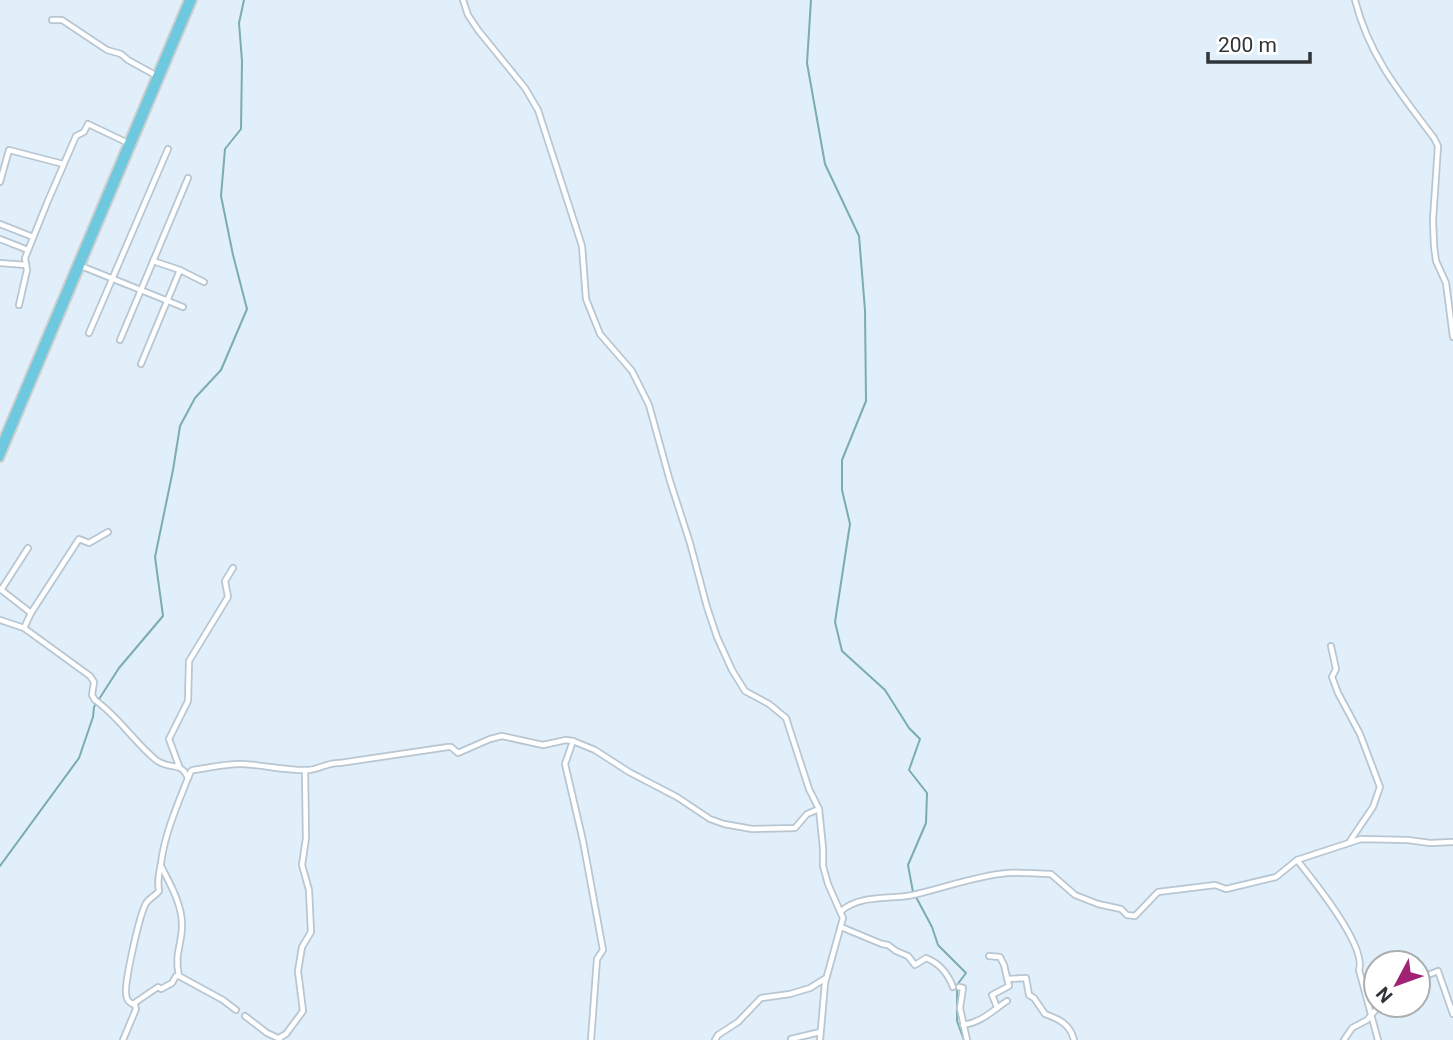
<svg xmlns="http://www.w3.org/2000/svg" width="1453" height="1040" viewBox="0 0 1453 1040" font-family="Roboto,sans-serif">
	<rect width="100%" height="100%" fill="#e1effb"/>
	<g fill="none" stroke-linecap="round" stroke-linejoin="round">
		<g stroke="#7aacb0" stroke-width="2">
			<polyline points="811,0 807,63 825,164 859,236 865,310 866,401 842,460 842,490 850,524 835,622 842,651 885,690 909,728 920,739 909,770 927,793 926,823 908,865 913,892"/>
			<polyline points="0,866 79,758 93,717 94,707 119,668 163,616 155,557 173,470 180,426 195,398 221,370 247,309 233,255 221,196 225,149 241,129 242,61 239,23 244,0"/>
			<polyline points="916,897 932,927 938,945 966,973 957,985 957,1021 964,1040"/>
		</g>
		<defs>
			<g id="minor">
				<polyline points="463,0 468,15 478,30 525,88 538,110 582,246 586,299 600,334 632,371 649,405 670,481 690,543 707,607 717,637 732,670 745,691 769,704 786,718 809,789 819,809 823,848 823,866 828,884 843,918 825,983 820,1040"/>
				<path d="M 1355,0 C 1369,56 1400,93 1434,138 L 1438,146 L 1433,220 L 1434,246 L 1436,261 L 1446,283 L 1453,337"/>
				<polyline points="52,20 62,20 107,50 121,54 128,60 157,76"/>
				<polyline points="0,182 9,150 63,164"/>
				<polyline points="0,224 33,237"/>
				<polyline points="0,239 28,250"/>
				<polyline points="153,261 180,270 204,282"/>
				<polyline points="0,263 26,265"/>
				<polyline points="81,266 183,307"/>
				<polyline points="19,305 27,270 25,258 47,203 76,136 84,132 88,124 128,143"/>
				<polyline points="89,333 168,149"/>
				<polyline points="120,340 188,178"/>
				<polyline points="141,364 180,270"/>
				<polyline points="0,589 31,613"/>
				<polyline points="1,590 28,548"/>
				<path d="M 0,620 L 24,628 L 90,676 L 94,682 L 92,695 L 95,700 C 119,717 134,742 156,760 C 171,771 180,760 188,778 C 177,806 165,833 161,863 C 159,875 157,879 159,891 C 156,895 150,898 147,902 C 140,910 125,981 126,993 C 126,1000 129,1003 135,1005 L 136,1009 L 123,1040"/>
				<polyline points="24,628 31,613 79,539 89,543 108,532"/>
				<polyline points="1331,646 1336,669 1332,677 1338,693 1360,734 1380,787 1373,807 1350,841"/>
				<polyline points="573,741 565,764 583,841 603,950 597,959 591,1040"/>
				<polyline points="179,766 169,739 188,701 189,661 228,597 225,581 233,568"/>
				<path d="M 188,778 L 191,771 L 193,770 C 209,768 227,763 243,764 C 265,765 286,771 309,770 C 320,769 329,762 340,763 L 448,747 L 451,747 L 458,753 L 490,739 L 502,736 L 543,745 L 566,740 L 573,741 L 595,750 L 629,772 L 677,797 L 710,819 L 724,824 L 752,829 L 795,828 L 807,814 L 819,809"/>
				<path d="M 1297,860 C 1313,880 1367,946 1359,970 L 1378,1040"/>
				<path d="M 161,866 C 170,884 182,904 182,925 C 182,945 174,954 179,976 L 223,1000 L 236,1010"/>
				<path d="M 841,911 C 861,894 889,900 913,895 C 944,888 975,876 1007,873 C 1022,872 1036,874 1051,874 L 1075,895 L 1098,904 L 1121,909 L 1127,915 L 1135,916 L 1158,892 L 1215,885 L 1226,889 L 1276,877 L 1297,860 L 1361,839 L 1408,840 L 1430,843 L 1453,842"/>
				<path d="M 841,927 L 882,944 L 888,945 L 896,951 L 908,956 L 915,965 L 926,958 C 939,963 948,974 953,987"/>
				<polyline points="989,956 1000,957 1004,965 1009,986 992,995 997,1007"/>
				<path d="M 1007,979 L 1026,978 L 1029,995 L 1034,998 L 1045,1014 C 1059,1019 1070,1024 1074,1040"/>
				<polyline points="1418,979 1438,971 1453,1014"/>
				<polyline points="959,987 963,988 960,1008 967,1040"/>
				<polyline points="133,1004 158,987 161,989 172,983 176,976 179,976"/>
				<polyline points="245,1016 267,1033 280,1039"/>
				<path d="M 963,1025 C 982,1022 992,1011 1007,1001"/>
				<polyline points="279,1038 286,1034 303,1011 298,971 302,947 311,932 309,890 302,865 306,838 305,770"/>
				<polyline points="791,1039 820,1032"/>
				<polyline points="715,1040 718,1035 738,1022 761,998 790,994 810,988 826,978"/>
				<polyline points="1344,1040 1352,1028 1367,1020 1380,1005"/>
			</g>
			<g id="major">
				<polyline points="0,446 188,0"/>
				<polyline points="0,458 193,0"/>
			</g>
		</defs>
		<use href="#minor" stroke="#b8c6d1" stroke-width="8"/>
		<use href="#major" stroke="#cdcecf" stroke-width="10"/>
		<use href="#minor" stroke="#fff" stroke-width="4.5"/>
		<use href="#major" stroke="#6ec9df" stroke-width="6"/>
	</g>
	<g transform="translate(1397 984) rotate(229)"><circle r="33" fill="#ffffff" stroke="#abaeaf" stroke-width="2"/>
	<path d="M0-5L12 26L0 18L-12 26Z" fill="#a12274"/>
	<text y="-10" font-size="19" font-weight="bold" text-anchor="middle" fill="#2e3438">N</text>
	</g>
	<path d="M1208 52v10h102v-10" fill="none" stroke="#2e3438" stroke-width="3.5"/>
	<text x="1218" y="52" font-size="21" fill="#2e3438" stroke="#ffffff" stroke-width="5" paint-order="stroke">200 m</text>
</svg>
